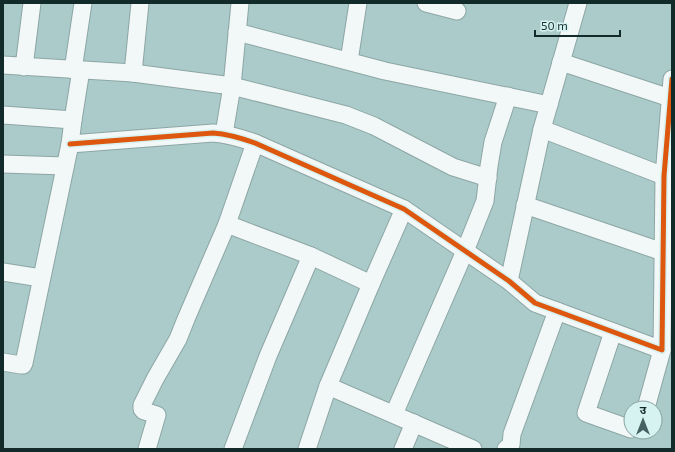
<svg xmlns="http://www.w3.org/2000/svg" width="675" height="452" viewBox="0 0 675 452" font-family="'Exo 2','Noto Sans Devanagari',sans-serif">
	<rect width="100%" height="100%" fill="#aacbc9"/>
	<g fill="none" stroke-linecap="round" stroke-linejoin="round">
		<defs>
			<g id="minor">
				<polyline points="426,3 457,11"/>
				<polyline points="237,32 385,71 549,105"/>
				<polyline points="349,61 358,3"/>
				<polyline points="561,62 670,98"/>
				<polyline points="3,65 133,73 232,86 346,115 374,126 453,167 488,178"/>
				<polyline points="24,67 32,3"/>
				<polyline points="73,70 83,3"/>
				<polyline points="133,73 140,3"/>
				<polyline points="3,115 73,120 81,70"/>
				<polyline points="542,129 664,176"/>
				<polyline points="224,134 232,86 240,3"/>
				<path d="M 70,144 L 213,133 C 228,134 241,138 255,143 L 404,209 L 509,281 L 535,303 L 662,350 L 664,176 L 672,79"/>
				<polyline points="3,164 65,166"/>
				<polyline points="525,205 663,252"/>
				<polyline points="227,224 255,143"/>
				<polyline points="3,272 41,278"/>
				<polyline points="509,281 542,129 578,3"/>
				<polyline points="613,332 586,413 631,429"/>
				<polyline points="3,362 21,365 23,365 24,363 70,144 73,120"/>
				<polyline points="328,386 473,449"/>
				<polyline points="646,408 662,350"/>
				<polyline points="394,414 465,251 485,201 489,166 493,142 508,96"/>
				<polyline points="147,449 157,415 144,411 142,409 142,405 155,379 178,339 186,319 227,224 311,256 371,284"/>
				<polyline points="233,449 268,356 311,256"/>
				<polyline points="307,449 328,386 371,284 404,209"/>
				<polyline points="403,449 414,423"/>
				<polyline points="506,449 511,445 512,434 557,311"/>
			</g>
		</defs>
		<use href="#minor" stroke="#8ca6a5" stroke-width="19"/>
		<use href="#minor" stroke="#f2f7f7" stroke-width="17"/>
		<defs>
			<path id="cycleway" d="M 70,144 L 213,133 C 228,134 241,138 255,143 L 404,209 L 509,281 L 535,303 L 662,350 L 664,176 L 672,79"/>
		</defs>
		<use href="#cycleway" stroke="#d6f2f1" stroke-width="8"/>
		<use href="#cycleway" stroke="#dd570e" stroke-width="5"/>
	</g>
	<rect width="675" height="452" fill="none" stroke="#122a2a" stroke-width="8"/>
	<g transform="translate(643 420)"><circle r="19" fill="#d6f2f1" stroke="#88a2a1"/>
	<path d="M0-3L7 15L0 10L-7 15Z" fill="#476262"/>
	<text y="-6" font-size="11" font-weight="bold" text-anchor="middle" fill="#122a2a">उ</text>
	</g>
	<path d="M535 30v6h85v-6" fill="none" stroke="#122a2a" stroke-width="2"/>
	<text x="541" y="30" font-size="12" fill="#122a2a" stroke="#d6f2f1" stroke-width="3" paint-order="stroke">50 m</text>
</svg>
